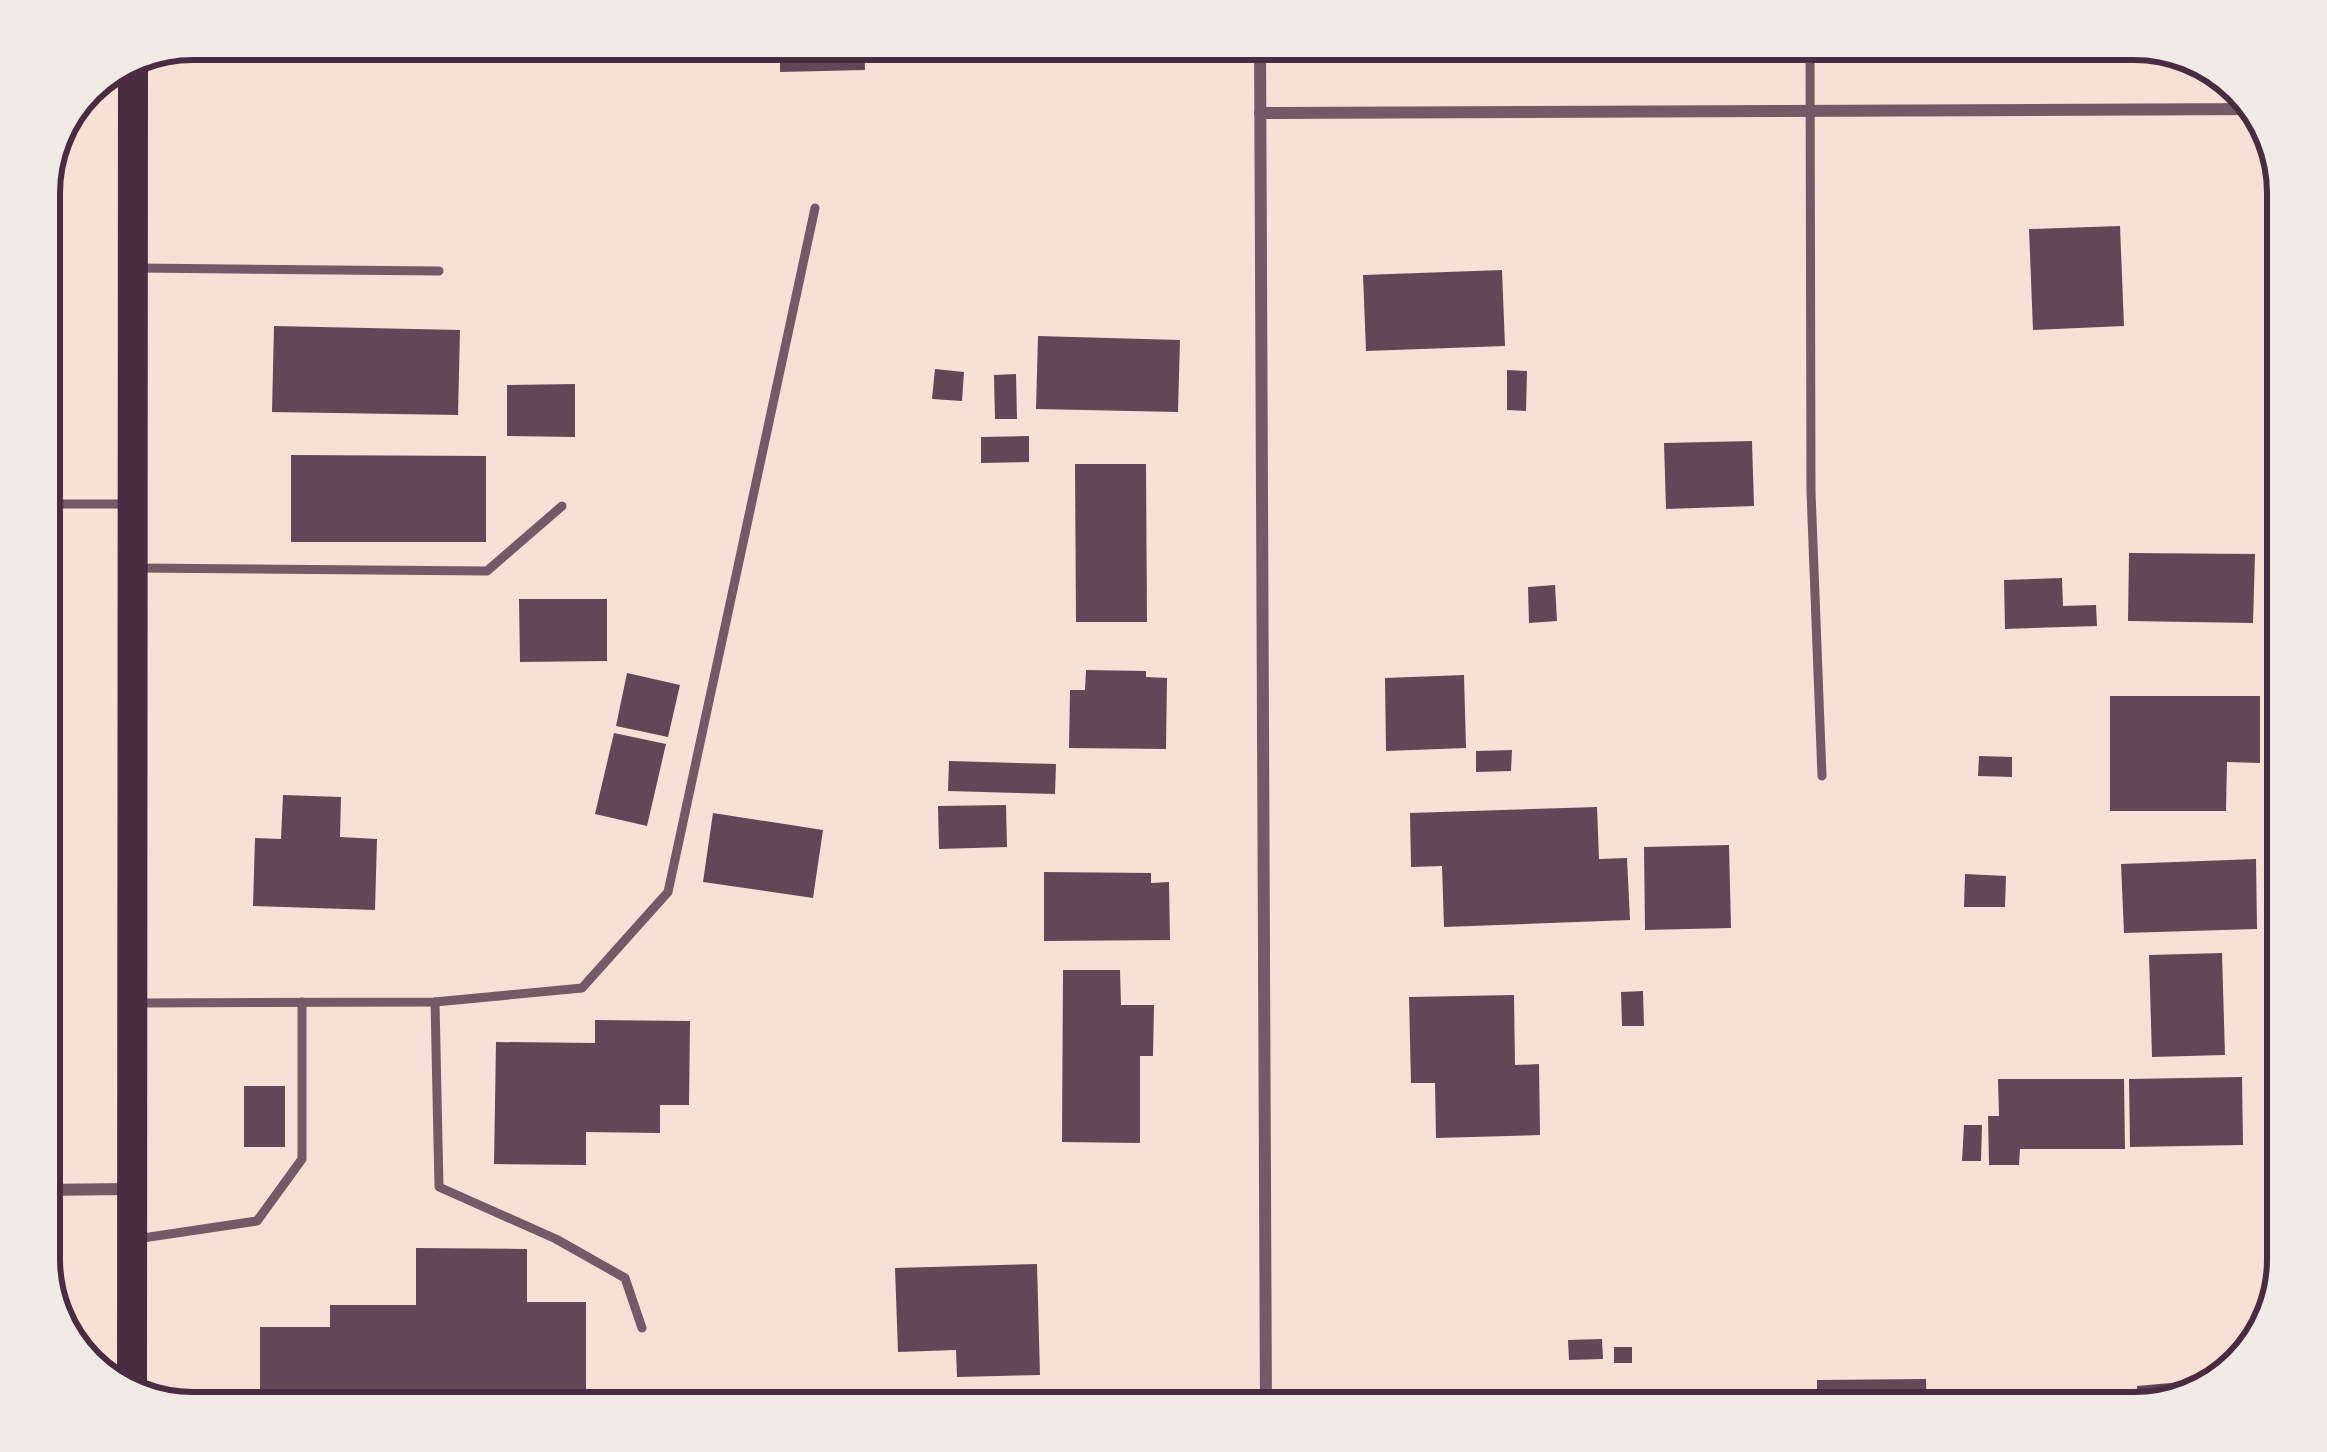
<svg xmlns="http://www.w3.org/2000/svg" width="2327" height="1452" viewBox="0 0 2327 1452" font-family="'Noto Serif',serif">
	<rect width="100%" height="100%" fill="#f7e1d7"/>
	<g fill="#644757">
		<polygon points="780,39 864,39 865,70 780,72"/>
		<polygon points="2120,226 2124,326 2033,330 2029,229"/>
		<polygon points="1502,270 1505,346 1366,351 1363,275"/>
		<polygon points="274,326 460,330 458,415 272,412"/>
		<polygon points="1038,336 1180,340 1178,412 1036,409"/>
		<polygon points="935,369 964,372 962,401 932,399"/>
		<polygon points="1507,370 1527,371 1526,411 1507,410"/>
		<polygon points="1016,374 1017,419 995,419 994,375"/>
		<polygon points="575,384 575,437 507,436 507,385"/>
		<polygon points="57,414 58,460 39,460 39,415"/>
		<polygon points="1029,436 1029,462 981,463 981,437"/>
		<polygon points="1752,441 1754,506 1666,509 1664,443"/>
		<polygon points="291,455 486,456 486,542 291,542"/>
		<polygon points="1075,464 1146,464 1147,622 1076,622"/>
		<polygon points="2129,553 2255,554 2253,623 2128,621"/>
		<polygon points="2062,578 2063,606 2096,605 2097,626 2005,629 2004,580"/>
		<polygon points="1555,585 1557,621 1529,623 1528,587"/>
		<polygon points="519,599 607,599 607,661 520,662"/>
		<polygon points="1086,670 1146,671 1146,677 1167,678 1166,749 1069,748 1070,690 1085,690"/>
		<polygon points="627,673 680,685 668,737 616,726"/>
		<polygon points="1464,675 1466,748 1386,751 1385,678"/>
		<polygon points="39,692 52,692 53,741 39,741"/>
		<polygon points="2110,696 2260,696 2260,763 2227,762 2226,811 2110,811"/>
		<polygon points="614,733 666,744 647,826 595,814"/>
		<polygon points="39,744 52,744 53,793 39,793"/>
		<polygon points="1512,750 1511,771 1476,772 1476,751"/>
		<polygon points="1979,756 2012,757 2012,777 1978,776"/>
		<polygon points="949,761 1056,764 1055,794 948,791"/>
		<polygon points="283,795 341,797 340,837 377,839 375,910 253,906 255,838 281,839"/>
		<polygon points="1006,805 1007,847 939,849 938,806"/>
		<polygon points="1597,807 1599,859 1627,858 1630,920 1444,927 1442,866 1411,867 1410,813"/>
		<polygon points="713,813 823,830 813,898 703,882"/>
		<polygon points="1729,845 1731,928 1645,930 1644,847"/>
		<polygon points="2256,859 2257,929 2124,933 2121,864"/>
		<polygon points="1044,872 1151,873 1151,883 1169,882 1170,940 1044,941"/>
		<polygon points="1965,874 2006,876 2005,907 1964,907"/>
		<polygon points="2222,953 2225,1055 2152,1057 2149,955"/>
		<polygon points="1063,970 1120,970 1121,1005 1154,1005 1153,1056 1140,1056 1140,1143 1062,1142"/>
		<polygon points="1643,991 1644,1026 1622,1026 1621,992"/>
		<polygon points="1514,995 1515,1065 1539,1064 1540,1135 1436,1138 1435,1083 1411,1083 1409,997"/>
		<polygon points="595,1020 690,1021 689,1105 660,1105 660,1133 586,1132 586,1165 494,1164 496,1042 595,1043"/>
		<polygon points="2242,1077 2243,1145 2130,1147 2129,1079"/>
		<polygon points="1998,1079 2124,1079 2125,1149 2020,1149 2019,1165 1989,1165 1988,1116 1999,1116"/>
		<rect x="244" y="1086" width="41" height="61"/>
		<polygon points="1964,1125 1982,1125 1981,1161 1962,1161"/>
		<polygon points="416,1248 527,1249 527,1302 586,1302 586,1391 260,1391 260,1327 330,1327 330,1305 416,1305"/>
		<polygon points="1037,1264 1040,1375 957,1377 956,1350 898,1352 895,1268"/>
		<polygon points="1602,1339 1603,1359 1569,1360 1568,1340"/>
		<rect x="1614" y="1347" width="18" height="16"/>
		<polygon points="2226,1378 2210,1393 2139,1412 2137,1386"/>
		<polygon points="1926,1379 1927,1413 1817,1413 1817,1380"/>
	</g>
	<g fill="none" stroke-linecap="round" stroke-linejoin="round">
		<g stroke="#755966" stroke-width="9">
			<polyline points="1810,39 1811,492 1822,776"/>
			<polyline points="138,268 439,271"/>
			<polyline points="39,504 126,504"/>
			<polyline points="137,568 487,571 562,506"/>
			<polyline points="435,1002 439,1187 556,1239 625,1278 642,1328"/>
			<polyline points="139,1003 435,1002 582,988 668,892 815,208"/>
			<polyline points="136,1239 257,1221 302,1159 302,1002"/>
		</g>
		<g stroke="#755966" stroke-width="12">
			<polyline points="1260,39 1266,1413"/>
			<polyline points="1260,113 2261,109"/>
			<polyline points="39,1190 128,1189"/>
		</g>
		<polyline stroke="#4a2c40" stroke-width="30" points="132,1395 133,64"/>
	</g>
	<path d="M0 0H2327V1452H0ZM193 60H2134A133 133 0 0 1 2267 193V1259A133 133 0 0 1 2134 1392H193A133 133 0 0 1 60 1259V193A133 133 0 0 1 193 60Z" fill="#f1eae7" fill-rule="evenodd"/>
	<path fill="none" stroke="#4a2c40" stroke-width="6" d="M193 60H2134A133 133 0 0 1 2267 193V1259A133 133 0 0 1 2134 1392H193A133 133 0 0 1 60 1259V193A133 133 0 0 1 193 60Z"/>
</svg>
